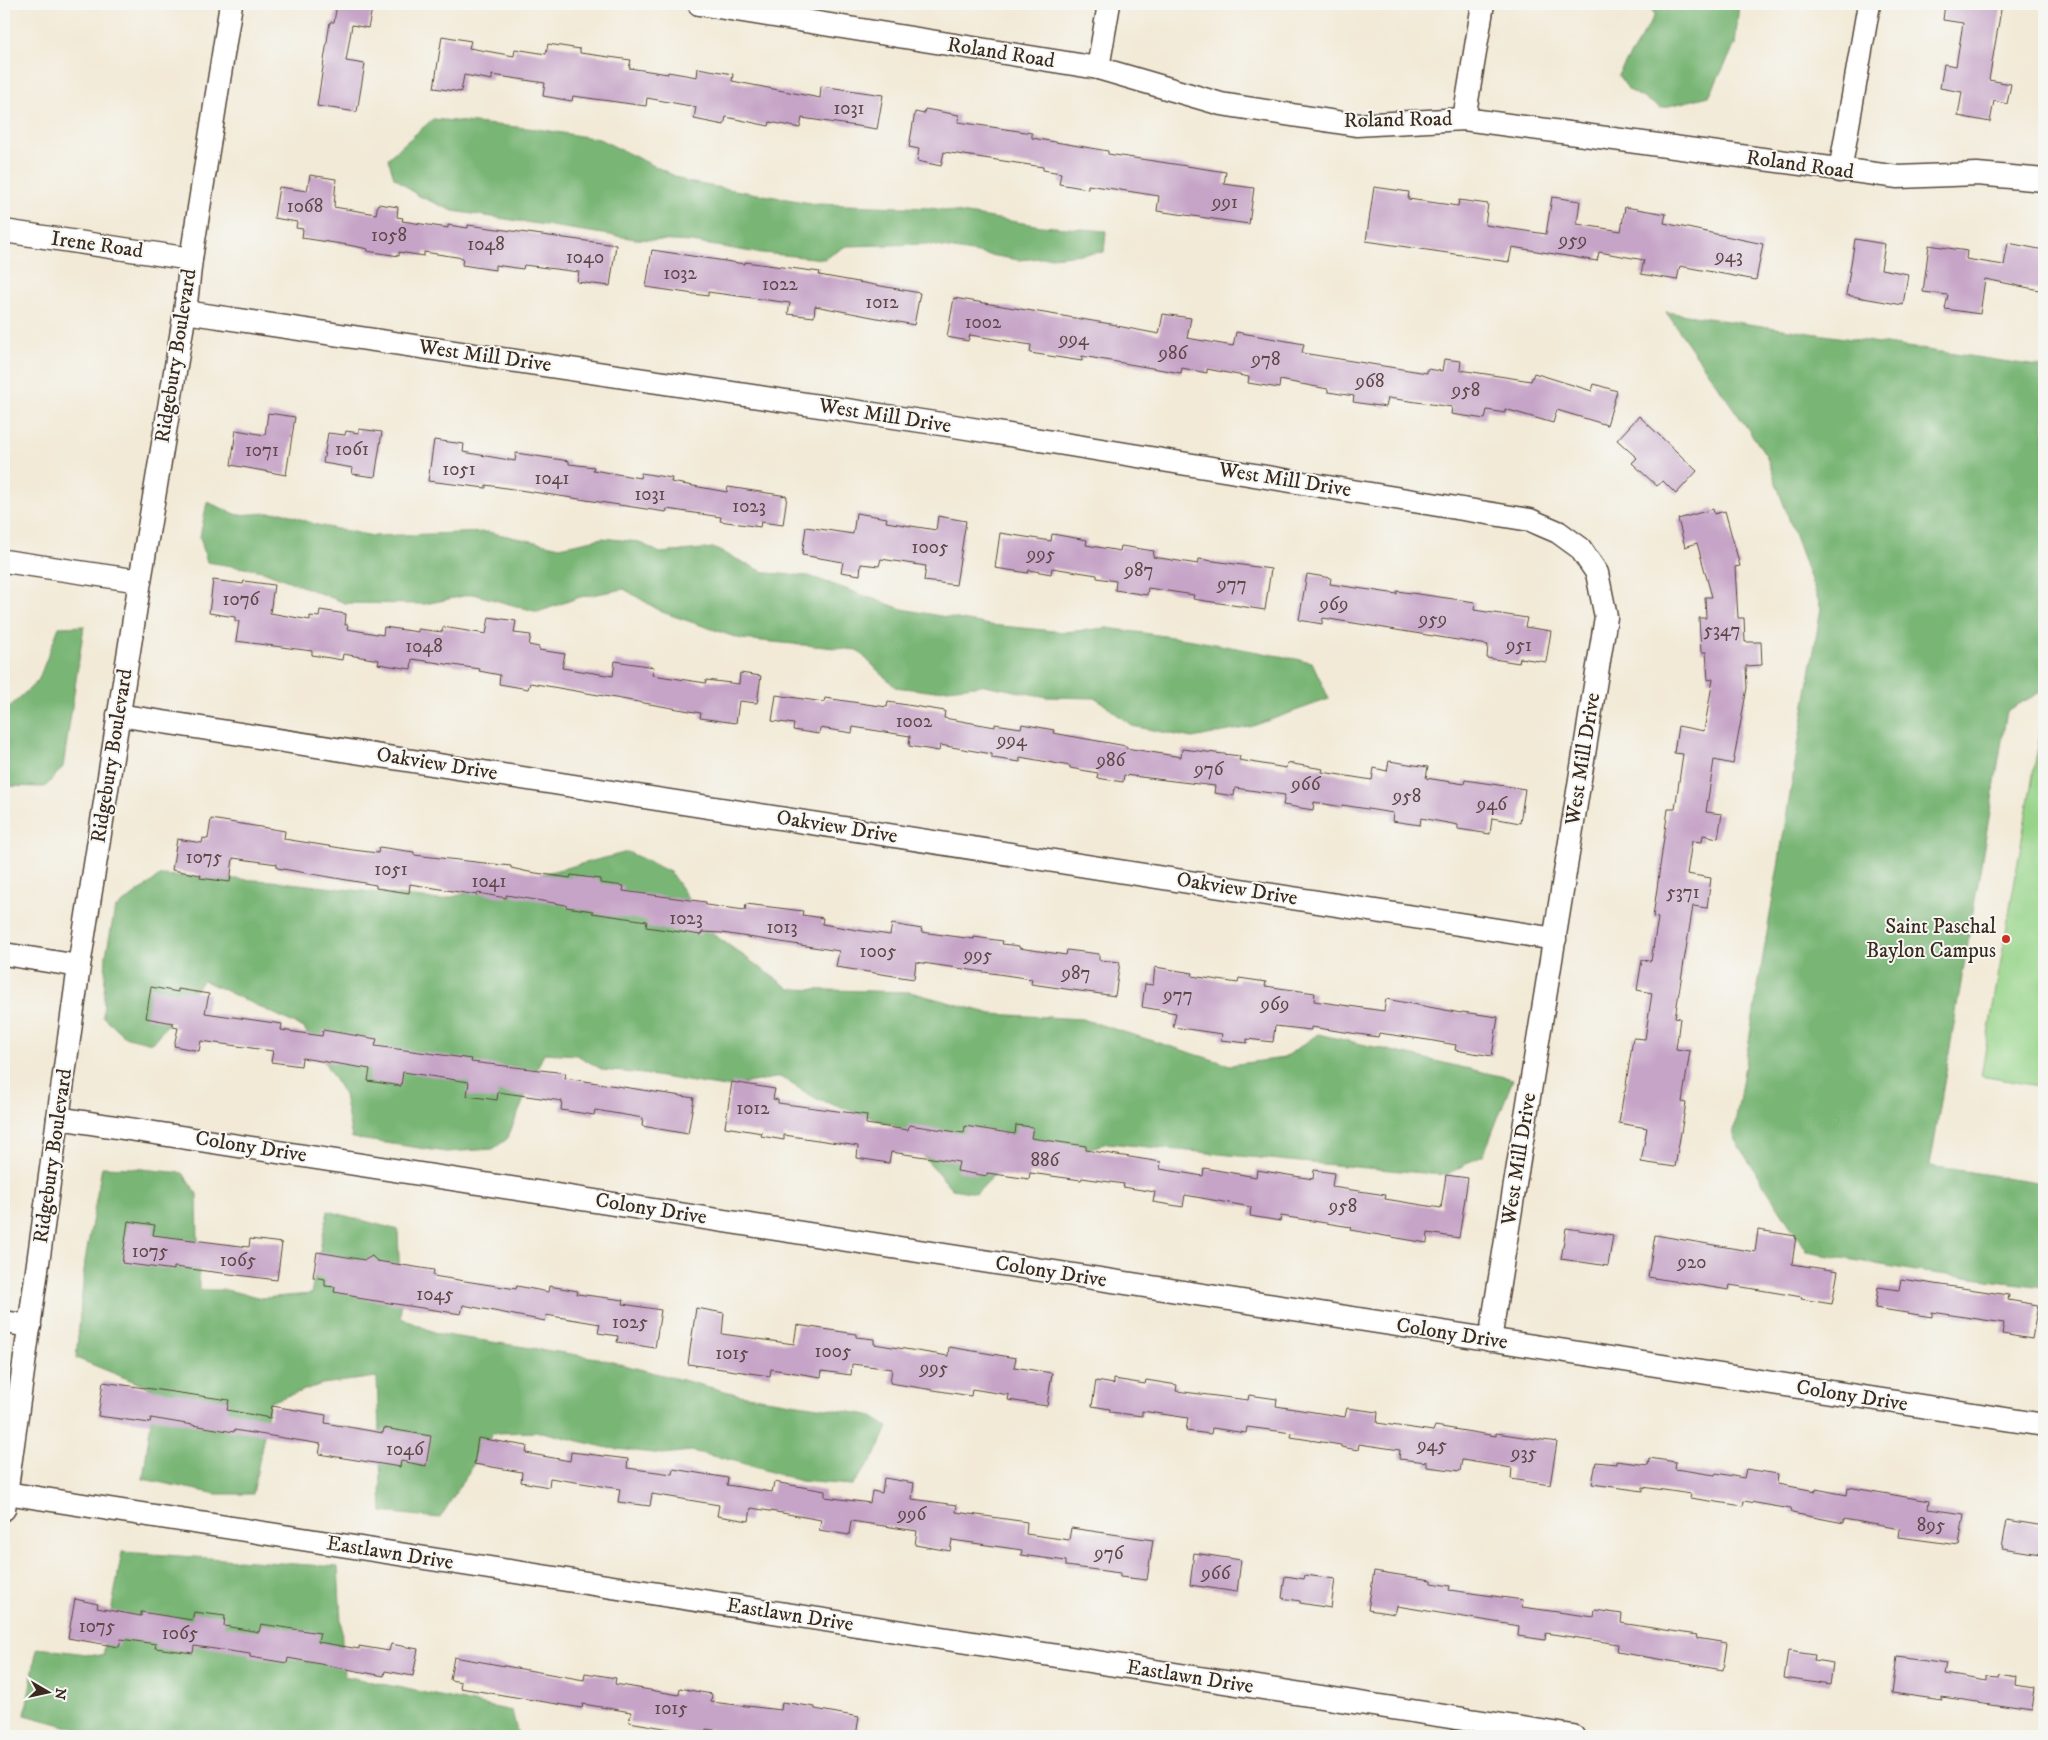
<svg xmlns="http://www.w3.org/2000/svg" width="2048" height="1740" viewBox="0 0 2048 1740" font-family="'IM FELL DW Pica',serif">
	<rect width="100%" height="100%" fill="#f6f6f2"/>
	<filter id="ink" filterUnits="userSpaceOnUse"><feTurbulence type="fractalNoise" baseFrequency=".02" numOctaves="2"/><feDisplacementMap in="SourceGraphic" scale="10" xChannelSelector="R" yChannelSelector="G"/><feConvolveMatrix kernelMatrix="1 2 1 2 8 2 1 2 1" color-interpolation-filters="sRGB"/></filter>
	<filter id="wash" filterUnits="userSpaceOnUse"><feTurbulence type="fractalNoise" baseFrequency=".0096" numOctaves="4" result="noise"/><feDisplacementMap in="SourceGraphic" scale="20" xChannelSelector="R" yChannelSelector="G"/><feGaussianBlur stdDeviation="1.12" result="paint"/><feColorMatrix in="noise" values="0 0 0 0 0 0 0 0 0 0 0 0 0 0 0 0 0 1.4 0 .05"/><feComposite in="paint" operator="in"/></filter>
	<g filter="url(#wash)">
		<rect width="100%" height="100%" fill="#f2ead7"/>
		<polygon fill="#97d48a" stroke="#697f54" points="2044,711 2044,1087 1981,1076"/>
		<g fill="#79b676" stroke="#5a704a">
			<polygon points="1648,4 1739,4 1735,45 1709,96 1661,108 1629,90 1618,75 1655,15"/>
			<polygon points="433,119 537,129 599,139 687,182 816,204 931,208 1041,226 1106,231 1104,252 1019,260 925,244 846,246 824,259 752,252 692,242 636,239 453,211 417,195 394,177 388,158"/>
			<polygon points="1666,312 2044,367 2044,690 2007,711 1930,1166 2044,1183 2044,1287 1916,1271 1807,1252 1733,1137 1821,608 1766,455"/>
			<polygon points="207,502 238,515 282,512 317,525 373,536 488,532 560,547 602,538 639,542 660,553 713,548 766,573 809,576 902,609 990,625 1065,632 1107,628 1193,640 1312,662 1329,699 1250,727 1192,738 1132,726 1096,698 1047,697 984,685 928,691 895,687 857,650 741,639 662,612 624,589 580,597 538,612 473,594 425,604 345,603 263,571 207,562 200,537"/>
			<polygon points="84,626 63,767 45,787 4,786 4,710 6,710 38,681 59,627"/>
			<polygon points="628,852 670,872 713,934 790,989 910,992 992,1014 1082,1019 1230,1065 1284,1058 1318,1034 1513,1079 1484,1154 1446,1175 1300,1162 1108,1143 995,1174 977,1193 952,1189 898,1127 817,1099 780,1077 725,1087 643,1074 603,1070 577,1055 544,1053 507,1139 493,1149 446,1152 352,1138 344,1095 304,1028 203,980 152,1043 124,1036 103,1017 106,955 115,909 161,875 272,881 440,900"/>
			<polygon points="102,1167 131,1168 183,1173 197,1194 199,1290 226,1290 263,1298 311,1294 328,1211 398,1230 401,1318 439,1334 597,1358 740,1395 869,1415 888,1427 875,1456 852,1485 800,1481 735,1461 691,1451 663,1454 608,1448 542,1432 493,1433 440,1518 382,1512 377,1377 322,1384 270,1402 253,1494 217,1494 143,1479 155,1390 76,1358 85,1261"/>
			<polygon points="122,1552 338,1567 344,1676 512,1711 518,1736 103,1736 25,1715 37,1648 103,1656"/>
		</g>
		<g id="blocks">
			<g fill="#c6a4c7">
				<polygon points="337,4 373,4 368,28 352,25 346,61 365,64 357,112 317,106 330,22 334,22"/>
				<polygon points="1945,4 2002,4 1989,80 2011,84 2007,104 1994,101 1990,122 1958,116 1962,92 1940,88 1944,64 1956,66 1963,23 1943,20"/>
				<polygon points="442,36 471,41 469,48 514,56 515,49 546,54 548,44 580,49 580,53 631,60 629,68 668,74 668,72 697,77 698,68 733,74 732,81 820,98 821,86 883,95 877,129 802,118 800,128 770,122 769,126 726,117 724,125 694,119 696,107 647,98 646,106 573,96 572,101 543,96 545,83 492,75 492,80 464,75 461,92 434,88"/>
				<polygon points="925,109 959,115 958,122 1032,133 1032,138 1108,151 1108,154 1226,172 1224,184 1254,188 1249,224 1157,211 1159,196 1088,185 1088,189 1059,184 1061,173 1043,170 1043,167 944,152 941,166 917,161 919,149 909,147 915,112 924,114"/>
				<polygon points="310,175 336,179 334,207 376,214 378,204 398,207 397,217 403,218 402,221 448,228 448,225 468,228 468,225 616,245 610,286 577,282 579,272 524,265 523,269 495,265 495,270 462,265 463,258 424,252 424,256 399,252 399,256 367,251 368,249 348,245 302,238 303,229 296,228 297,222 274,218 279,187 307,191"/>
				<polygon points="1374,187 1409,192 1408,199 1458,206 1459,200 1488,204 1485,225 1546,234 1552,197 1580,201 1577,224 1621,231 1625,207 1666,214 1664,223 1763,244 1756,280 1680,266 1677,280 1641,274 1644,260 1599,252 1597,261 1512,247 1509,262 1366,241"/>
				<polygon points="1855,239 1885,244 1881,269 1908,274 1903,305 1846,295"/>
				<polygon points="2008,243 2044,250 2044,291 1985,279 1980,314 1945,309 1948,295 1923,292 1929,245 1967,251 1966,259 2004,265"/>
				<polygon points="652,250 745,264 745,262 820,272 819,275 920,293 914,325 815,306 814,317 788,314 790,303 708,292 708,296 646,287"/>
				<polygon points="954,298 1117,325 1117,326 1159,334 1163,314 1191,318 1187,338 1233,346 1236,332 1304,344 1302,353 1427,373 1427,369 1442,371 1444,359 1461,361 1460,370 1531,381 1534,373 1592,391 1594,384 1617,391 1607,425 1557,410 1553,423 1505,409 1505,413 1487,410 1485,419 1451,414 1452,407 1388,398 1386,407 1353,402 1354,396 1328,392 1328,389 1280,380 1279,388 1248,383 1249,377 1207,369 1207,373 1182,368 1181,373 1082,356 1082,361 1030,353 1031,345 970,335 968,341 947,337"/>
				<polygon points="268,413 295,417 286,475 231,465 236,430 265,435"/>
				<polygon points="1639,416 1697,471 1676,494 1663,481 1657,486 1632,463 1637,458 1617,440"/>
				<polygon points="359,429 382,432 375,477 352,474 353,468 323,463 328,433 345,435 346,431 359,433"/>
				<polygon points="434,440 464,444 463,452 515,461 516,453 569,461 569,464 594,467 593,470 640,478 641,473 672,478 671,482 727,492 728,487 787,496 783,525 761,522 760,527 720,521 721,517 667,509 666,512 486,485 486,488 428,481"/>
				<polygon points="1713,509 1714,514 1725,511 1740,566 1735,567 1738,618 1744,618 1745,642 1761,642 1762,665 1746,666 1747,688 1733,764 1714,760 1706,812 1722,814 1718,838 1703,835 1702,842 1692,841 1687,874 1711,878 1707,908 1693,906 1675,1017 1680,1018 1676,1049 1690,1051 1682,1102 1686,1103 1675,1167 1641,1162 1647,1128 1619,1123 1624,1092 1625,1092 1633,1038 1645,1039 1652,993 1637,990 1642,960 1651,961 1658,918 1653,917 1668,809 1675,809 1683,754 1674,753 1678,726 1704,731 1713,679 1708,680 1706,652 1701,652 1699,618 1706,618 1705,597 1712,597 1697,543 1685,547 1678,519"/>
				<polygon points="856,513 887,518 886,522 936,530 938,516 966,521 956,585 924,581 926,566 881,559 879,566 861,564 860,575 841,572 843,562 802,555 806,527 853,534"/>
				<polygon points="1000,533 1051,541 1052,534 1087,540 1086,545 1120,551 1121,546 1154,551 1153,557 1198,564 1199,559 1271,569 1265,610 1193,599 1194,595 1148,588 1147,595 1115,590 1116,581 1097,578 1097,575 1052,568 1051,574 1029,570 1028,573 995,568"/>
				<polygon points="1307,574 1331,578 1330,584 1397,594 1397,591 1475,602 1474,610 1527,618 1525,627 1551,631 1546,662 1520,658 1519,663 1487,658 1488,645 1323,618 1322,624 1299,620"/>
				<polygon points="213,580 243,584 244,581 274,585 270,613 310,620 310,616 319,617 320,610 346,614 345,625 348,625 347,629 383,635 384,627 418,632 418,629 442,632 443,627 486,634 489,617 516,621 514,633 531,635 529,645 539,647 539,650 565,654 562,668 613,676 615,661 654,667 652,675 706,683 706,680 739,684 740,673 761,676 757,703 739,701 736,723 700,718 701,713 530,683 528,689 499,684 500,675 479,671 480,669 412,659 411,669 378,664 379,660 343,654 342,660 312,655 312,651 236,641 239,621 235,621 235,617 209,613"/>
				<polygon points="776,695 824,702 825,698 887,707 888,702 945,711 944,718 995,727 995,724 1021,728 1022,724 1054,730 1053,733 1126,746 1126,748 1181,757 1182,749 1240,756 1239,760 1286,768 1287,763 1323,769 1322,772 1372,780 1374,768 1387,771 1389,761 1428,767 1426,778 1464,784 1465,780 1525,789 1520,823 1492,818 1490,834 1458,829 1458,825 1421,818 1420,825 1392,821 1393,813 1342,805 1342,807 1314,802 1313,810 1283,805 1285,795 1235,788 1234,796 1214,793 1215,786 1124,775 1123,782 1097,778 1098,773 1070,768 1070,766 1020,757 1020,762 992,758 992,754 940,745 939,751 909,746 910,736 853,727 852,733 820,728 819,734 793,730 794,724 772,721"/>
				<polygon points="211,819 285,831 284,839 353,850 378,853 379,847 414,852 414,855 511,866 511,868 529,872 570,878 571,875 600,879 600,883 624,886 623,891 706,902 706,905 745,910 746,904 803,911 802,915 823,918 822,924 857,930 890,935 892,924 922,929 921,932 974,939 974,937 1003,941 1002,944 1019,946 1019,948 1066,955 1067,950 1099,954 1099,960 1120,962 1115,996 1031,984 1032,979 916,962 914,979 836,967 839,951 722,933 702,932 701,935 646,927 647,921 592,913 593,911 566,907 566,905 506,895 506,898 478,893 477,895 410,884 409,893 376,888 376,885 277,868 277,864 233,858 230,882 200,878 201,875 172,870 177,839 202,843 203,838 208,839"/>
				<polygon points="1155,967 1193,973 1192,976 1238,983 1239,978 1266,982 1265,986 1315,993 1314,1001 1384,1011 1386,999 1461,1013 1462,1012 1498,1017 1492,1056 1455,1050 1456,1045 1428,1040 1379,1033 1378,1037 1311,1027 1311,1030 1275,1026 1273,1042 1247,1039 1247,1043 1221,1040 1222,1034 1173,1027 1176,1013 1142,1007 1145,984 1153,985"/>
				<polygon points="151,987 178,992 178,989 209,994 205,1013 282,1024 281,1030 322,1036 323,1030 377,1039 375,1046 472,1059 471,1062 566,1073 565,1078 694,1098 688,1134 642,1126 643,1118 595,1110 594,1115 561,1110 562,1101 498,1092 497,1100 467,1096 469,1082 403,1072 401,1086 368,1081 370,1069 302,1058 301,1066 271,1062 273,1051 201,1041 199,1051 174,1046 178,1028 173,1027 173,1023 146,1018"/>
				<polygon points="732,1082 775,1089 773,1099 778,1100 778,1103 867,1115 866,1124 908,1130 909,1125 964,1133 965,1126 1015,1134 1016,1125 1033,1127 1031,1138 1086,1146 1086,1150 1161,1162 1160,1169 1203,1176 1204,1168 1256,1177 1257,1170 1313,1179 1314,1170 1334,1173 1332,1187 1386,1195 1385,1199 1441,1208 1446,1175 1468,1178 1459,1238 1428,1233 1427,1243 1350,1230 1351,1227 1281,1216 1280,1221 1250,1216 1251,1207 1185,1195 1183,1207 1153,1202 1155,1192 1123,1187 1124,1184 1082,1178 1081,1180 1030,1173 1029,1179 987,1173 987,1176 957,1171 959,1162 891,1152 889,1163 857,1158 858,1146 784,1135 784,1140 761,1136 762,1133 725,1127"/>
				<polygon points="128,1221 155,1225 153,1235 249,1247 250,1239 282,1243 277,1280 174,1267 174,1270 122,1263"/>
				<polygon points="1566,1228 1613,1235 1608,1266 1561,1259"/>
				<polygon points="1758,1230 1796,1236 1792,1264 1838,1271 1832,1304 1801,1299 1802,1297 1730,1285 1729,1290 1648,1277 1655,1235 1755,1252"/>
				<polygon points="317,1252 365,1260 372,1256 377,1261 434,1270 433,1276 516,1289 517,1286 548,1292 549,1286 578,1291 577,1294 624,1300 623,1304 661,1310 655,1348 617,1342 618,1336 598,1333 600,1324 546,1315 545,1321 463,1305 461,1314 357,1298 357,1296 334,1292 335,1287 325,1286 325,1279 313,1277"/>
				<polygon points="1901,1279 2009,1295 2008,1300 2038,1305 2032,1339 2002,1334 2004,1323 1932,1312 1932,1317 1875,1308 1878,1287 1899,1290"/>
				<polygon points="696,1308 724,1313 722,1334 794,1344 797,1325 856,1334 856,1337 874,1339 874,1344 948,1356 949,1347 1016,1358 1014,1367 1052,1373 1047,1406 1008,1400 1009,1395 972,1389 971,1396 890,1383 892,1369 852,1364 851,1375 822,1371 821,1377 771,1369 770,1376 688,1364"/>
				<polygon points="1114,1379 1145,1384 1146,1380 1177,1385 1176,1391 1248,1400 1249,1395 1277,1399 1276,1406 1345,1417 1347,1408 1378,1412 1377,1423 1433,1431 1435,1426 1496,1436 1496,1433 1557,1442 1550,1485 1511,1479 1512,1468 1462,1460 1460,1471 1427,1467 1427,1462 1399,1459 1400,1450 1359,1444 1358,1450 1341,1447 1341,1445 1291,1437 1292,1433 1247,1427 1246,1433 1212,1428 1211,1434 1186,1431 1188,1418 1142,1411 1142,1416 1110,1412 1110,1409 1092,1406 1096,1381 1114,1384"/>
				<polygon points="103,1382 229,1400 227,1410 270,1418 272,1406 326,1415 325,1423 383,1433 384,1428 431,1436 426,1466 401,1461 400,1467 319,1454 321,1444 234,1430 234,1432 151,1418 150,1423 98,1416"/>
				<polygon points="478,1438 527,1446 526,1453 570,1461 571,1452 628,1459 627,1468 672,1474 673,1469 728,1478 727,1485 772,1492 774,1482 825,1491 825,1497 870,1503 872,1491 882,1493 884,1478 914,1483 912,1499 957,1505 956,1512 1027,1522 1026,1534 1069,1540 1071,1528 1153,1540 1147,1580 1120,1577 1120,1573 1066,1566 1066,1561 1021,1555 1022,1550 952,1540 950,1551 915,1545 917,1531 851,1521 849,1535 819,1530 821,1520 782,1513 751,1508 749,1521 717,1516 719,1505 652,1494 650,1506 618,1502 620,1489 550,1478 549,1487 521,1482 522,1472 474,1464"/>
				<polygon points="1649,1458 1676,1462 1675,1469 1715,1475 1716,1473 1744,1478 1746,1469 1778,1474 1777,1484 1816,1491 1816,1489 1847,1495 1848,1487 1929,1501 1928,1509 1964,1514 1959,1545 1899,1537 1900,1529 1844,1519 1844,1523 1792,1513 1791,1509 1744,1501 1743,1506 1690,1498 1691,1494 1643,1487 1643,1491 1592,1484 1596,1462 1616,1464 1616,1461 1648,1465"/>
				<polygon points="2007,1520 2044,1526 2044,1551 2040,1550 2040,1554 2002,1548"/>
				<polygon points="1194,1553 1241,1560 1237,1592 1190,1585"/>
				<polygon points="1374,1571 1431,1580 1431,1583 1450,1586 1449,1590 1523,1600 1522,1607 1594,1617 1595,1610 1622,1614 1621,1623 1697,1635 1696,1638 1727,1643 1723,1670 1617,1652 1618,1644 1546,1633 1545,1640 1518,1636 1519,1626 1397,1606 1395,1614 1368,1610"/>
				<polygon points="1305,1575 1335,1579 1331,1608 1300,1603 1300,1601 1282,1598 1285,1576 1304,1579"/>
				<polygon points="75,1599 98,1604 97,1608 141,1616 141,1612 192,1620 194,1612 225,1616 224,1626 259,1632 261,1624 320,1633 318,1642 359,1649 359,1646 389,1651 391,1644 418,1649 413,1676 385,1671 384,1676 288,1658 287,1663 250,1657 250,1654 194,1646 193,1653 155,1648 156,1644 121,1639 119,1647 68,1638"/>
				<polygon points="1788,1651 1815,1655 1814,1660 1833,1663 1830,1685 1784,1678"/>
				<polygon points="454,1657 584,1680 585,1673 616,1678 615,1684 679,1695 680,1688 700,1692 712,1694 711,1702 781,1710 782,1702 815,1707 815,1709 859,1717 856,1736 754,1736 706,1729 705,1735 629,1722 631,1712 583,1704 582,1708 460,1688 461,1682 450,1680"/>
				<polygon points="1897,1657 1947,1664 1945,1674 1987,1681 1987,1676 1998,1677 1999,1674 2016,1677 2015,1685 2035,1688 2032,1710 1942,1697 1942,1700 1892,1693"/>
			</g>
		</g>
	</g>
	<g filter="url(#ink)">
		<use href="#blocks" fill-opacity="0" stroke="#56473a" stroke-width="1"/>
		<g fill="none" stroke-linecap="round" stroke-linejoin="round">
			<defs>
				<g id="minor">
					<polyline points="699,4 1098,68 1221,104 1356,125 1464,119 1898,177 1977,174 2044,180"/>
					<polyline points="1098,68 1109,4"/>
					<polyline points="1464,119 1483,4"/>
					<polyline points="1840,171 1869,4"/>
					<polyline points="4,231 191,259"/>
					<polyline points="185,312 948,425 1530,520 1558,532 1580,548 1597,573 1606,617 1490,1340"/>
					<polyline points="4,561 140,581"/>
					<polyline points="118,715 1555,939"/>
					<polyline points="4,954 79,966"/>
					<polyline points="58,1118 2044,1425"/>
					<polyline points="4,1322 30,1326"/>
					<polyline points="6,1493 1573,1736"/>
					<polyline points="4,1509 79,966 140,581 185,312 191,259 231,4"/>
				</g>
			</defs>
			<use href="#minor" stroke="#56473a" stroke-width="25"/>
			<use href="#minor" stroke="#fff" stroke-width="22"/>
		</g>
	</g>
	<circle fill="#c8321e" stroke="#f6f6f2" stroke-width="2" cx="2006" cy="939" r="5"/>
	<g text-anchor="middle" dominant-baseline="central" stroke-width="4" stroke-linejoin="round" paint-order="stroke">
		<g font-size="19" fill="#5e4848">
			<text x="849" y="108">1031</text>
			<text x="1225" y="202">991</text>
			<text x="305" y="206">1068</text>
			<text x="389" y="235">1058</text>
			<text x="1573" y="240">959</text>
			<text x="486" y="244">1048</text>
			<text x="1729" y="256">943</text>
			<text x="585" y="257">1040</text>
			<text x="680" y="273">1032</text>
			<text x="780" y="284">1022</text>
			<text x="882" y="302">1012</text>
			<text x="983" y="322">1002</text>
			<text x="1074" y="339">994</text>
			<text x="1173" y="353">986</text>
			<text x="1266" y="359">978</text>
			<text x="1370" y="381">968</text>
			<text x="1466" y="390">958</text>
			<text x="352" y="449">1061</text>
			<text x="262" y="450">1071</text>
			<text x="459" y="469">1051</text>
			<text x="552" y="478">1041</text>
			<text x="650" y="494">1031</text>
			<text x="749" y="506">1023</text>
			<text x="930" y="547">1005</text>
			<text x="1041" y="554">995</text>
			<text x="1139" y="570">987</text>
			<text x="1232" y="584">977</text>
			<text x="241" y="599">1076</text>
			<text x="1334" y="604">969</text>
			<text x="1433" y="619">959</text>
			<text x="1722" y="630">5347</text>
			<text x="1519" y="645">951</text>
			<text x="424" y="646">1048</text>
			<text x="914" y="721">1002</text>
			<text x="1012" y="740">994</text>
			<text x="1111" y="760">986</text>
			<text x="1209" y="769">976</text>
			<text x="1306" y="784">966</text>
			<text x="1407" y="796">958</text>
			<text x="1492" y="804">946</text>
			<text x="204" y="857">1075</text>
			<text x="391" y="869">1051</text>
			<text x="489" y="881">1041</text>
			<text x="1683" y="892">5371</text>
			<text x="686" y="918">1023</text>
			<text x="782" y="927">1013</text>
			<text x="878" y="951">1005</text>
			<text x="978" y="955">995</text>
			<text x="1076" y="973">987</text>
			<text x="1178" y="995">977</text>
			<text x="1275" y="1004">969</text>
			<text x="753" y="1108">1012</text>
			<text x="1045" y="1160">886</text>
			<text x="1343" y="1206">958</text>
			<text x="150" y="1251">1075</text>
			<text x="238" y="1260">1065</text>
			<text x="1692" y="1262">920</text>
			<text x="435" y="1294">1045</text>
			<text x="630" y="1322">1025</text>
			<text x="833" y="1351">1005</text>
			<text x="732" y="1353">1015</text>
			<text x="934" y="1368">995</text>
			<text x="1432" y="1445">945</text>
			<text x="405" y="1449">1046</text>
			<text x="1524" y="1453">935</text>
			<text x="912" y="1514">996</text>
			<text x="1931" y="1525">895</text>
			<text x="1109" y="1553">976</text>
			<text x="1216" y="1573">966</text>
			<text x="97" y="1626">1075</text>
			<text x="180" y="1633">1065</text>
			<text x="671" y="1708">1015</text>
		</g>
		<g font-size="21" fill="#3b2a1e" stroke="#f6f6f2">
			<text transform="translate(1001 53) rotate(9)">Roland Road</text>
			<text transform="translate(1398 120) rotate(-1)">Roland Road</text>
			<text transform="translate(1800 165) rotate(8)">Roland Road</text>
			<text transform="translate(97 245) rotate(8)">Irene Road</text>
			<text transform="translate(176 356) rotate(-81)">Ridgebury Boulevard</text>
			<text transform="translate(485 356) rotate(8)">West Mill Drive</text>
			<text transform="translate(885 416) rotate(9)">West Mill Drive</text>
			<text transform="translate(1285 480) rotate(9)">West Mill Drive</text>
			<text transform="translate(112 756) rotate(-81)">Ridgebury Boulevard</text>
			<text transform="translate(1583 759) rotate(-81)">West Mill Drive</text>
			<text transform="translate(437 764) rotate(9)">Oakview Drive</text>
			<text transform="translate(837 827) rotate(9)">Oakview Drive</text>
			<text transform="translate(1237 889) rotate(9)">Oakview Drive</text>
			<text transform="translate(251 1147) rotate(9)">Colony Drive</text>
			<text transform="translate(53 1156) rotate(-82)">Ridgebury Boulevard</text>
			<text transform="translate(1519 1159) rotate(-81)">West Mill Drive</text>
			<text transform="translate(651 1209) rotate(9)">Colony Drive</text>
			<text transform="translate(1051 1272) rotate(9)">Colony Drive</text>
			<text transform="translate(1452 1334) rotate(9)">Colony Drive</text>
			<text transform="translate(1852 1396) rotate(9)">Colony Drive</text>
			<text transform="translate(390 1553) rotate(9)">Eastlawn Drive</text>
			<text transform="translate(790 1615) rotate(9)">Eastlawn Drive</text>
			<text transform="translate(1190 1677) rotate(9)">Eastlawn Drive</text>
		</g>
		<g font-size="21" fill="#3b2a1e" stroke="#f6f6f2" text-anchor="end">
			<text x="1996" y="927">Saint Paschal<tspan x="1996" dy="24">Baylon Campus</tspan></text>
		</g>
	</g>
	<rect width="2048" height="1740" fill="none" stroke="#f6f6f2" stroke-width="20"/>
	<g transform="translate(48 1692) rotate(99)" stroke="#f6f6f2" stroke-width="4" paint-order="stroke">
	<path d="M0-4L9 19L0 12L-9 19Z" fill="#3b2a1e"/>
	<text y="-8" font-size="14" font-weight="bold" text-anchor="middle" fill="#3b2a1e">N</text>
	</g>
</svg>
